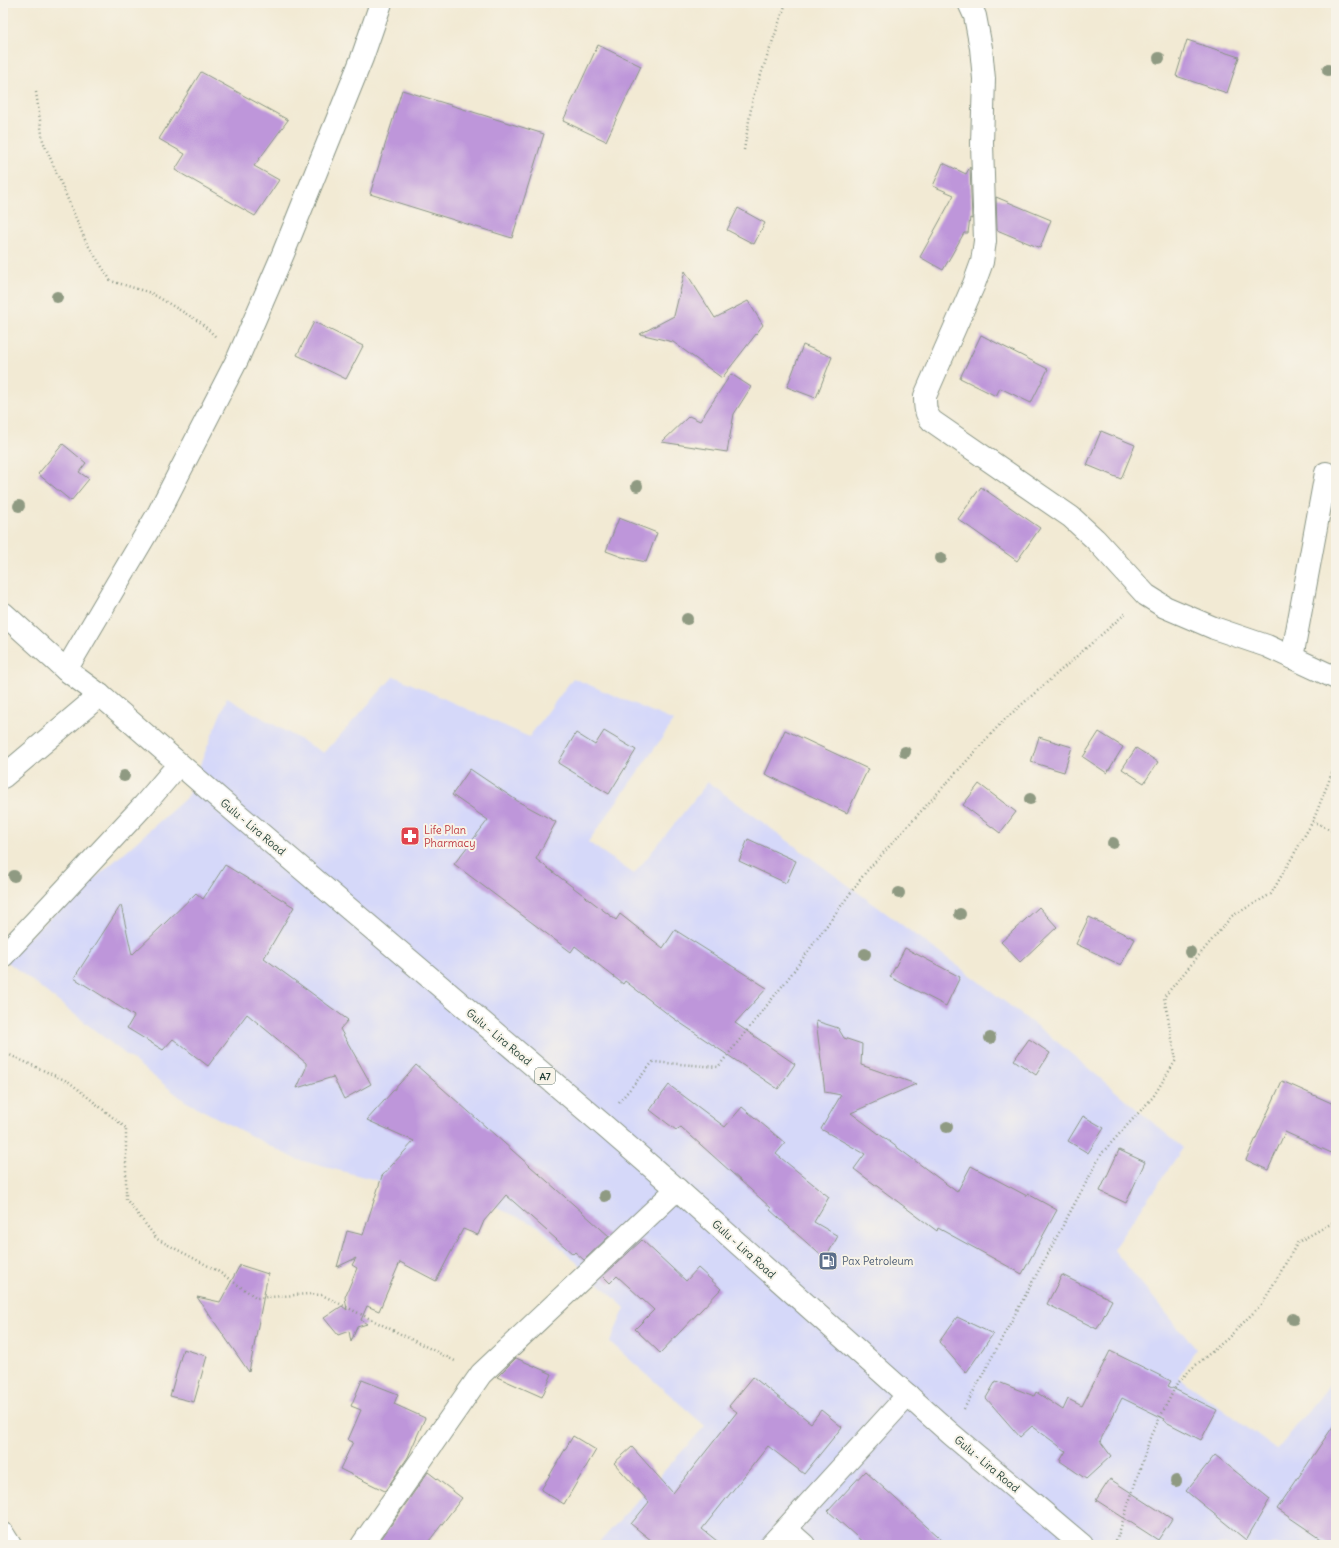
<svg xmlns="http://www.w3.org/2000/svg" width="1339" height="1548" viewBox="0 0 1339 1548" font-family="Delius,sans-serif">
	<rect width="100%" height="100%" fill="#f7f3e8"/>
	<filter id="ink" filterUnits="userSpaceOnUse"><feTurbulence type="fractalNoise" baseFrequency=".025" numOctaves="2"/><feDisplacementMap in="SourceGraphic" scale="8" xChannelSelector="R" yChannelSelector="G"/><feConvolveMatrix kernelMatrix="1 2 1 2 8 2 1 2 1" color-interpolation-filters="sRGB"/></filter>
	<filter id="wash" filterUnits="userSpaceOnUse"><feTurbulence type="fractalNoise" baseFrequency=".012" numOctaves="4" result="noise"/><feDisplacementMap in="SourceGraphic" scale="16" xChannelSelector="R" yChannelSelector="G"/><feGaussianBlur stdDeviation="0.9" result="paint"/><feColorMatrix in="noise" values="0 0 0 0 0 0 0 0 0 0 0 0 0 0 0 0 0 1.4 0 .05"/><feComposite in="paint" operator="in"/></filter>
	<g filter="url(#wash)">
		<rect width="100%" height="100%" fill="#f2ead4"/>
		<polygon fill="#d5d8f9" points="394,676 529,737 573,678 674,721 588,842 634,874 708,782 966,972 1056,1041 1183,1148 1113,1249 1196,1349 1179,1377 1277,1450 1336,1377 1336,1545 597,1545 705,1426 610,1342 625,1308 538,1226 488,1204 435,1215 376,1180 295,1159 185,1101 4,959 187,797 227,698 324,753"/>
		<g id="blocks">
			<g fill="#be96da">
				<polygon points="1187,40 1239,57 1227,93 1176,76"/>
				<polygon points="598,45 641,66 606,141 563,121"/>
				<polygon points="201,72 288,120 254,166 279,180 255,216 175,170 185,154 159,139"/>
				<polygon points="402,90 544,134 512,238 370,194"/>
				<polygon points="943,163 966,174 970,167 972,219 970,218 968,233 964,233 943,270 920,257 954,195 933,186"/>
				<polygon points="996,197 1051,220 1040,248 997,230"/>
				<polygon points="738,208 765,223 754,244 727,230"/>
				<polygon points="685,271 715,318 748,301 763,325 722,378 673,342 640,334 674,316"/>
				<polygon points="314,322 363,346 346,379 297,355"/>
				<polygon points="981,335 1048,369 1031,403 1000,388 996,396 960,378"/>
				<polygon points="803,345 832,357 816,398 787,387"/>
				<polygon points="731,374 751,387 734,414 727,452 662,442 689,416 700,421"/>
				<polygon points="1101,431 1135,445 1121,479 1087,465"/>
				<polygon points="63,444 86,463 79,472 89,479 71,501 38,474"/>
				<polygon points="981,487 1040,528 1017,561 958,519"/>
				<polygon points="619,518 657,533 646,562 622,557 606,551"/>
				<polygon points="785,730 868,769 847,813 765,774"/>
				<polygon points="604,731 636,750 609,794 558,763 576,733 595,745"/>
				<polygon points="1099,732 1123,747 1107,773 1083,757"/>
				<polygon points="1039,737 1072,747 1064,772 1031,762"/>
				<polygon points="1136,748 1158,762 1144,783 1122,769"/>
				<polygon points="470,769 519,802 556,822 536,859 616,920 620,914 663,948 675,930 767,988 735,1023 795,1064 778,1089 673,1018 625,981 623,984 575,946 571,952 454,864 488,820 452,795"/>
				<polygon points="979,784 1016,812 1000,833 963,805"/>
				<polygon points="748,839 796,861 786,883 739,861"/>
				<polygon points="225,865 294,907 264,958 348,1020 340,1029 371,1084 344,1099 333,1077 297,1088 306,1068 306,1063 247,1014 208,1066 173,1039 163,1050 127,1028 134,1016 74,978 121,905 132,955 196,893 203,899"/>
				<polygon points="1039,907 1057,927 1020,962 1001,942"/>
				<polygon points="1089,917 1135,939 1121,965 1076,944"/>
				<polygon points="905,948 960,977 946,1006 890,977"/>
				<polygon points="816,1021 838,1028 844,1038 862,1044 861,1065 916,1084 851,1113 957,1192 971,1166 1027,1196 1028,1194 1057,1210 1022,1274 938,1228 937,1231 854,1169 865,1154 821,1129 841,1095 825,1092"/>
				<polygon points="1029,1039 1050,1053 1036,1075 1014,1060"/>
				<polygon points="416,1065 609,1236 584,1260 575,1252 573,1254 506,1195 484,1221 478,1235 463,1229 436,1281 400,1262 379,1311 367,1306 361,1320 367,1324 357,1327 351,1342 349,1331 338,1335 324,1318 342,1306 347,1310 345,1297 357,1268 352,1265 356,1258 337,1267 347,1231 363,1235 382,1176 414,1141 367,1120"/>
				<polygon points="1282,1081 1336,1105 1336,1155 1285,1132 1268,1170 1246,1160"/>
				<polygon points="669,1085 725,1127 742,1107 785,1143 776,1154 829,1197 814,1222 838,1236 825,1259 770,1210 771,1208 681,1127 676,1130 650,1110"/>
				<polygon points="1083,1116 1104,1128 1088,1153 1068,1141"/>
				<polygon points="1119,1150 1145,1162 1126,1203 1100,1191"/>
				<polygon points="642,1240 686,1281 698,1268 721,1289 660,1353 635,1329 654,1310 617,1276 610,1283 603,1276"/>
				<polygon points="240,1265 268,1274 249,1372 197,1297 220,1302"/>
				<polygon points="1062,1275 1112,1300 1097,1329 1047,1304"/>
				<polygon points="957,1317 993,1334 966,1373 939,1342"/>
				<polygon points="183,1349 207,1356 194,1402 170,1396"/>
				<polygon points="1110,1351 1171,1381 1168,1386 1217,1410 1201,1440 1164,1421 1165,1419 1122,1398 1100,1441 1111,1456 1086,1479 1060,1461 1066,1451 1032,1426 1020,1437 986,1398 996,1381 1034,1396 1036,1392 1063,1410 1068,1399 1082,1406"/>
				<polygon points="516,1358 552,1374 542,1397 497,1377"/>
				<polygon points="753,1377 811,1423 821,1410 842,1427 804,1474 768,1446 702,1529 722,1545 657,1545 631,1524 649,1502 614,1463 632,1447 673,1493 737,1412 729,1406"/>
				<polygon points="362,1380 398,1394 394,1404 425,1418 408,1457 385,1491 340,1469 353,1442 348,1440 361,1410 351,1406"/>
				<polygon points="1336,1422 1336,1545 1330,1545 1277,1509"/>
				<polygon points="573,1436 596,1450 564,1504 541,1490"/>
				<polygon points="1215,1455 1270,1499 1246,1540 1186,1491"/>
				<polygon points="865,1471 947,1545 866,1545 828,1511"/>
				<polygon points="428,1472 462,1498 426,1545 377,1545"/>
				<polygon points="1110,1479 1172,1519 1158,1540 1096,1500"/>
			</g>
		</g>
	</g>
	<g filter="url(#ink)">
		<use href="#blocks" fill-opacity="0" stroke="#889484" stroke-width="1"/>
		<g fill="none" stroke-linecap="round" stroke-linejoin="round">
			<defs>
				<g id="minor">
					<path d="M 969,3 L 975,16 L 981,48 L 984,79 L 982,143 L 985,241 L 982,262 L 974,284 L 925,396 C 925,406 925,414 932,421 L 1071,517 L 1095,539 L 1146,595 L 1165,607 L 1214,628 L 1267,646 L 1336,678"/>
					<polyline points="1292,658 1326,473"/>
					<polyline points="66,670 159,512 238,358 283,254 362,58 381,3"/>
					<polyline points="3,777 100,695"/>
					<polyline points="3,956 144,805 179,764"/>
					<polyline points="786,1529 804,1545"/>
					<polyline points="3,1534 10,1545"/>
					<polyline points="362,1545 481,1374 677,1189"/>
					<polyline points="771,1545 908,1395"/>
				</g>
				<polyline id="major" points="3,613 66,670 100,695 221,800 601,1123 677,1189 951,1434 1082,1545"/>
			</defs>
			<use href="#minor" stroke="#889484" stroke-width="24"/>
			<use href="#major" stroke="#889484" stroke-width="24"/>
			<g stroke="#889484" stroke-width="2.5" stroke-dasharray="1 3" stroke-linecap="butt">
				<polyline points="36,92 43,141 86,242 111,281 151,293 200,322 217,338"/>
				<polyline points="744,150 753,97 786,3"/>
				<polyline points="1313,821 1336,833"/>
				<polyline points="3,1052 69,1082 126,1128 126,1199 157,1239 216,1270 257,1298 308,1294 322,1295 457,1362"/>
				<polyline points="619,1102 653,1062 718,1067 787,980 865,873 1003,721 1126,613"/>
				<polyline points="964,1409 1102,1153 1153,1097 1176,1060 1164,997 1232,916 1271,894 1313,821 1336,763"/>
				<polyline points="1115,1545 1151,1435 1177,1384 1190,1370 1227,1339 1262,1304 1298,1242 1336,1221"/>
			</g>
			<use href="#minor" stroke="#fff" stroke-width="22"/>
			<use href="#major" stroke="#fff" stroke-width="22"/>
		</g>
		<g fill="#8f9a82">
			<circle cx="1159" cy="58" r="6"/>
			<circle cx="1328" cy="70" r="6"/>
			<circle cx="57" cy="297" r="6"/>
			<circle cx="637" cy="486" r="6"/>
			<circle cx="19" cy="506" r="6"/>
			<circle cx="941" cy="558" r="6"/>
			<circle cx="687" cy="619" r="6"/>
			<circle cx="905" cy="752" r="6"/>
			<circle cx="124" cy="776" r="6"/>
			<circle cx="1030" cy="799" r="6"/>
			<circle cx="1113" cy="843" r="6"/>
			<circle cx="14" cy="876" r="6"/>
			<circle cx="899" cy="893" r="6"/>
			<circle cx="960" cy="914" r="6"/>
			<circle cx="1190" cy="952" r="6"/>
			<circle cx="865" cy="954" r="6"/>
			<circle cx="990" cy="1038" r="6"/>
			<circle cx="947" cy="1127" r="6"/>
			<circle cx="605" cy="1196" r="6"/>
			<circle cx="1293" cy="1319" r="6"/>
			<circle cx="1176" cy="1481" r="6"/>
		</g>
	</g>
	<defs>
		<symbol id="pharmacy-square" viewBox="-11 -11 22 22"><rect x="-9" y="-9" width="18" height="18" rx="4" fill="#e0444e" stroke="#f7f3e8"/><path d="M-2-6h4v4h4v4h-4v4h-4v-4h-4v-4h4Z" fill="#fff"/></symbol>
		<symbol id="fuel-square" viewBox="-11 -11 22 22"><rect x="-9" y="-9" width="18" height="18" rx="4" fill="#5c6f8a" stroke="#f7f3e8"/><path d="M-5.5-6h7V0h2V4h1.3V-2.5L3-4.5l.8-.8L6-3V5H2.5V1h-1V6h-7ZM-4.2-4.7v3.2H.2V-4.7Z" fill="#fff"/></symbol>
	</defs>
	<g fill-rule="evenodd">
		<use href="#pharmacy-square" x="399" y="825" width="22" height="22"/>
		<use href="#fuel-square" x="817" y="1250" width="22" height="22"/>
	</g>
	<g text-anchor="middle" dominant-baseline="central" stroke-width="4" stroke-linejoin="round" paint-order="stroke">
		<rect fill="#f7f3e8" stroke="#60746a" stroke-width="1" x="535" y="1068" width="20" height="16" rx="3"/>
		<g font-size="10" font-weight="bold" fill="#1f3d34">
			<text x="545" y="1076">A7</text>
		</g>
		<g font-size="11" fill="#1f3d34" stroke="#f7f3e8">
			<text transform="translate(253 827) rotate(40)">Gulu - Lira Road</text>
			<text transform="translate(499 1037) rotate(40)">Gulu - Lira Road</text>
			<text transform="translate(744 1249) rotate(42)">Gulu - Lira Road</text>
			<text transform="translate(987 1464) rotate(40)">Gulu - Lira Road</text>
		</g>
		<g font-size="11" fill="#be3a42" stroke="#f7f3e8" text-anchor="start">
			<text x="424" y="830">Life Plan<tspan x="424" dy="13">Pharmacy</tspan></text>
		</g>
		<g font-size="11" fill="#4e5e75" stroke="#f7f3e8" text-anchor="start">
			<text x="842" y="1261">Pax Petroleum</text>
		</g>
	</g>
	<rect width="1339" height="1548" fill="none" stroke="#f7f3e8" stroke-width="16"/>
</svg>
